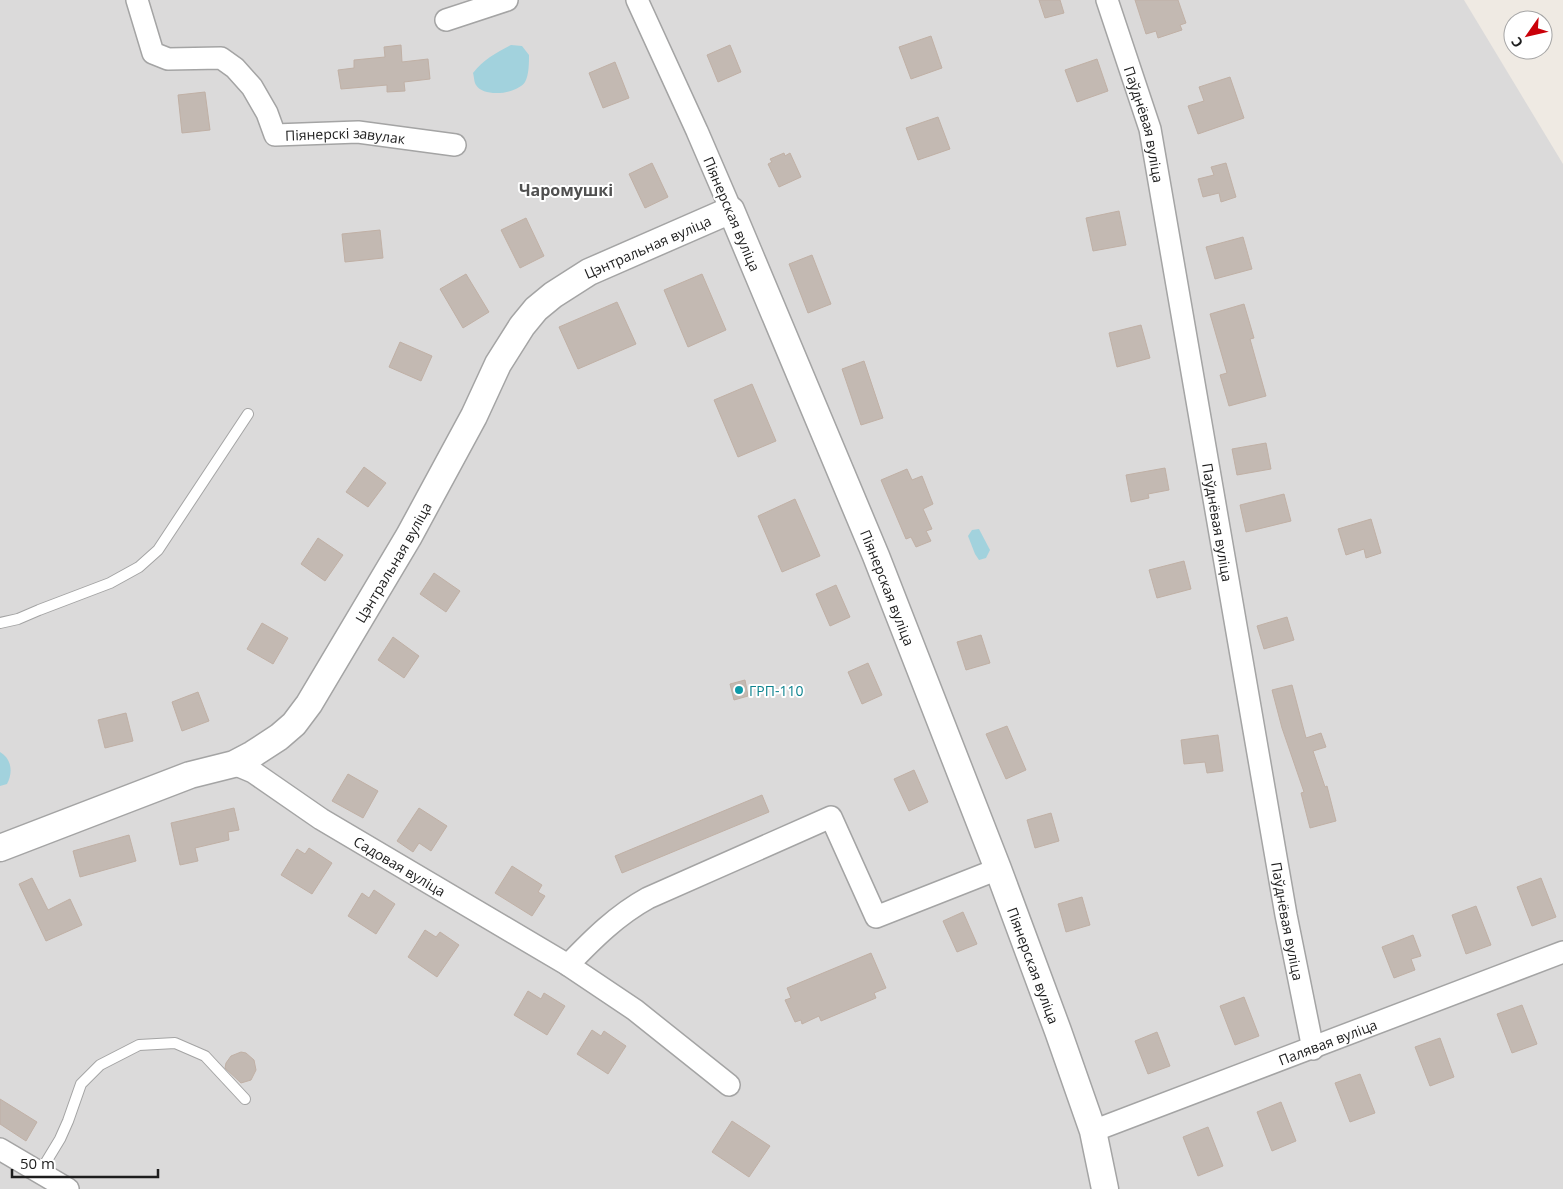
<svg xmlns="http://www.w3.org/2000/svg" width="1563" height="1189" viewBox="0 0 1563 1189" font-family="'Open Sans',sans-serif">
	<rect width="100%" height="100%" fill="#efeae3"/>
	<polygon fill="#dbdada" points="0,0 1464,0 1563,164 1563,1189 0,1189"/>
	<g fill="#a2d2dd">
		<path d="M 511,45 L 522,46 L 529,55 C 529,63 529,75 525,82 C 517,94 484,98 476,85 C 474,82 474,76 473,73 C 483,60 497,52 511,45 Z"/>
		<polygon points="979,529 990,550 986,558 979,560 975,554 968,536 972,530"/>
		<path d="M 0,752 C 12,759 13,773 7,784 L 0,786 Z"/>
	</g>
	<g fill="#c3b9b2" stroke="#c0b0a5">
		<polygon points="1039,0 1060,0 1064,13 1045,18"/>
		<polygon points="1135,0 1178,0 1186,23 1180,25 1182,30 1158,38 1156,31 1146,34"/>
		<polygon points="931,36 942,68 911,79 899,47"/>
		<polygon points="401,45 402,62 428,59 430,79 404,82 405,91 387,92 387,85 341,89 338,70 354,68 354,60 385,57 384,47"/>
		<polygon points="730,45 741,72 718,82 707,55"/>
		<polygon points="1097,59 1108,91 1077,102 1065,70"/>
		<polygon points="615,62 629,98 603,108 589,73"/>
		<polygon points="1230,77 1244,118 1198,134 1188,106 1204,101 1199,87"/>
		<polygon points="205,92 210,130 182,133 178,95"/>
		<polygon points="938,117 950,149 918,160 906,128"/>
		<polygon points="784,153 785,156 790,153 801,177 779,187 768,164 772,162 770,159"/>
		<polygon points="652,163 668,197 645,208 629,174"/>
		<polygon points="1226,163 1236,197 1221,202 1219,193 1203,197 1198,179 1214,175 1211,167"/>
		<polygon points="1119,211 1126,245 1093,251 1086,218"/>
		<polygon points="526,218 544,256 520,268 501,230"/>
		<polygon points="380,230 383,258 345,262 342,234"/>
		<polygon points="1243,237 1252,269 1215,279 1206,247"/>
		<polygon points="812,255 831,304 808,313 789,264"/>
		<polygon points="466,274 489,312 463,328 440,289"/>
		<polygon points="702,274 726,330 688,347 664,290"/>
		<polygon points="617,302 636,344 578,369 559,327"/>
		<polygon points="1244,304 1254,338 1250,339 1266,396 1229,406 1220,375 1227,373 1210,314"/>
		<polygon points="1141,325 1150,358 1117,367 1109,333"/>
		<polygon points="400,342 432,356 421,381 389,367"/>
		<polygon points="864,361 883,418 861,425 842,369"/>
		<polygon points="752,384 776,441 738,457 714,400"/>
		<polygon points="1266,443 1271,469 1237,475 1232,449"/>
		<polygon points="364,467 386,483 368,507 346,492"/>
		<polygon points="1165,468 1169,490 1148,494 1149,498 1131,502 1126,475"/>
		<polygon points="907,469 912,480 922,476 933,504 923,509 932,529 926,531 931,541 916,547 911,537 906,539 881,480"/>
		<polygon points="1284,494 1291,521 1246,532 1240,505"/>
		<polygon points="795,499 820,556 782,572 758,516"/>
		<polygon points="1371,519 1381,553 1366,558 1364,549 1346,555 1338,529"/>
		<polygon points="318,538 343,555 325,581 301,564"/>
		<polygon points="1184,561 1191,589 1157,598 1149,570"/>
		<polygon points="434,573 460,591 446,612 420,594"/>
		<polygon points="836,585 850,617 830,626 816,594"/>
		<polygon points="1287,617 1294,640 1264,649 1257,626"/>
		<polygon points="262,623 288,638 273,664 247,649"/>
		<polygon points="981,635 990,663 966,670 957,642"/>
		<polygon points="393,637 419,656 404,678 378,660"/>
		<polygon points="868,663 882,695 862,704 848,672"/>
		<polygon points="745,680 748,696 734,700 730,684"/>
		<polygon points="1292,685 1306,738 1321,733 1326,747 1313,751 1325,787 1327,786 1336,821 1310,828 1301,793 1304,792 1282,728 1272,690"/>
		<polygon points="198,692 209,721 182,731 172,702"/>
		<polygon points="126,713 133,741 105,748 98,720"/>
		<polygon points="1007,726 1026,770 1006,779 986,734"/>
		<polygon points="1218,735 1223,771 1207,773 1205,762 1184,764 1181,740"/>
		<polygon points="914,770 928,802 909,811 894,779"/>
		<polygon points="348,774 378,791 363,818 332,801"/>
		<polygon points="762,795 769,812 622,873 615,856"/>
		<polygon points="234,808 239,830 228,832 229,840 195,848 198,861 180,865 171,823"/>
		<polygon points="419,808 447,826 431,851 419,843 413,852 397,841"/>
		<polygon points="1051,813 1059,841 1035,848 1027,820"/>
		<polygon points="129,835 136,861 80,877 73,851"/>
		<polygon points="309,848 332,863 312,894 281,875 297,849 305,854"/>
		<polygon points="512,866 542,885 538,892 545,896 532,916 495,893"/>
		<polygon points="32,878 48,910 70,899 82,925 46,941 19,884"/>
		<polygon points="1541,878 1556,917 1532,926 1517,887"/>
		<polygon points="374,890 395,904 376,934 348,916 362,893 369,898"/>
		<polygon points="1082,897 1090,925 1066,932 1058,904"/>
		<polygon points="1476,906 1491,945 1466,954 1452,915"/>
		<polygon points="963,912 977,944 957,952 943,921"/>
		<polygon points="425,930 436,937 440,932 459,945 437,977 408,957"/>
		<polygon points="1413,935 1421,956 1411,959 1415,970 1394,978 1382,947"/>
		<polygon points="871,953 886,988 874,993 876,998 821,1021 819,1016 802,1024 801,1020 795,1022 785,1000 791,998 787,988"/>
		<polygon points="528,991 541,999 544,993 565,1006 547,1035 514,1015"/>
		<polygon points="1244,997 1259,1036 1235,1045 1220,1006"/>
		<polygon points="1522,1005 1537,1044 1512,1053 1497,1014"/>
		<polygon points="592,1030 601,1036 604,1031 626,1046 608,1074 577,1054"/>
		<polygon points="1157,1032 1170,1066 1148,1074 1135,1041"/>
		<polygon points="1440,1038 1454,1077 1430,1086 1415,1047"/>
		<polygon points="241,1052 246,1053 254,1060 256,1070 251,1080 241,1083 225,1068 226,1063 231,1056"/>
		<polygon points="1360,1074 1375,1113 1350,1122 1335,1083"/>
		<polygon points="0,1099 37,1122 26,1141 0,1124"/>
		<polygon points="1281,1102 1296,1141 1272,1151 1257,1112"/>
		<polygon points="732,1121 770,1146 749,1177 712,1152"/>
		<polygon points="1208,1127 1223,1166 1198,1176 1183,1137"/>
	</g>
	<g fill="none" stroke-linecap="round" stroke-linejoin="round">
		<defs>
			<g id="service">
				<polyline points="0,623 18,619 39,610 110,583 139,567 158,550 248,414"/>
				<polyline points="40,1172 60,1139 68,1121 81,1084 100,1065 139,1045 175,1043 205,1056 245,1099"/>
			</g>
			<g id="minor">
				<path id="s1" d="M 137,0 L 153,53 L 168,59 L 221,58 L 235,68 L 252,87 L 267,113 L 275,135 L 358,132 L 455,145"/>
				<polyline points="637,0 697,131 731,210"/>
				<path id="s2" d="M 1107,0 L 1150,129 L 1286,915 L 1313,1049"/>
				<polyline points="446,20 507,0"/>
				<path id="s3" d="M 234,764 L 253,772 L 321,819 L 568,965 L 635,1010 L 729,1085"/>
				<path d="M 568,965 C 593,939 617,915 648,898 L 831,817 L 876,917 L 998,869"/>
				<path id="s4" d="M 1093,1131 L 1563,952"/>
				<polyline points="0,1149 68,1189"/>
			</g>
			<g id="tertiary">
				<path id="s5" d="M 0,848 L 190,775 L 234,764 L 253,754 L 279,737 L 294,724 L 309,704 L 409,536 L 474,416 L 498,364 L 522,326 L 536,309 L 553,295 L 589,272 L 731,210 L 876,556 L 998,869 L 1058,1031 L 1093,1131 L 1105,1189"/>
			</g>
		</defs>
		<use href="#service" stroke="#a4a4a4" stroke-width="12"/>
		<use href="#minor" stroke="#a4a4a4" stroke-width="24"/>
		<use href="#tertiary" stroke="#a4a4a4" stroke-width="29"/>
		<use href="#service" stroke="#fff" stroke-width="10"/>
		<use href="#minor" stroke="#fff" stroke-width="21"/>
		<use href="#tertiary" stroke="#fff" stroke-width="26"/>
	</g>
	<circle fill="#0f9aa8" stroke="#fff" stroke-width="2" cx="739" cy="690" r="5"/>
	<g text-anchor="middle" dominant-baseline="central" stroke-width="4" stroke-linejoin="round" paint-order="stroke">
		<g font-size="14" fill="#1d1d1d" stroke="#fff">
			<text stroke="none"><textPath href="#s2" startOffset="130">Паўднёвая вуліца</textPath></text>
			<text stroke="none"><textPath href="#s1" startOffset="291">Піянерскі завулак</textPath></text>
			<text transform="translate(732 214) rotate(67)">Піянерская вуліца</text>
			<text stroke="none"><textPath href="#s5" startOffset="931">Цэнтральная вуліца</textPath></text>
			<text stroke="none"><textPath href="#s2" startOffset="535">Паўднёвая вуліца</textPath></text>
			<text stroke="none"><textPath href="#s5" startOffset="511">Цэнтральная вуліца</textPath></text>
			<text stroke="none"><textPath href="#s5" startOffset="1431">Піянерская вуліца</textPath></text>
			<text stroke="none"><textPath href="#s3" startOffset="195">Садовая вуліца</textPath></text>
			<text stroke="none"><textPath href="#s2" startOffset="940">Паўднёвая вуліца</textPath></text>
			<text stroke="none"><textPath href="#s5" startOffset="1836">Піянерская вуліца</textPath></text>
			<text stroke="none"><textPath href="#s4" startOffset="251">Палявая вуліца</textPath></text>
		</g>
		<g font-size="14" fill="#0d838f" stroke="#fff" text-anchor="start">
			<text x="749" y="690">ГРП-110</text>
		</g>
		<g font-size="16" font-weight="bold" fill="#505050" stroke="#fff">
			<text x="566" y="190">Чаромушкі</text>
		</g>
	</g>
	<g transform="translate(1528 35) rotate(236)"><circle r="24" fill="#ffffff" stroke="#a5a5a5"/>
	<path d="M0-4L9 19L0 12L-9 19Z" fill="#ca0009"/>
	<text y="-8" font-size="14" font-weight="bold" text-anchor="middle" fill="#1d1d1d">С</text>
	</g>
	<path d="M12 1169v8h146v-8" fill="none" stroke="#1d1d1d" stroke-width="2.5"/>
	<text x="20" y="1169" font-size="15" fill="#1d1d1d" stroke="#ffffff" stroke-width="4" paint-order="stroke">50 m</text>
</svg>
